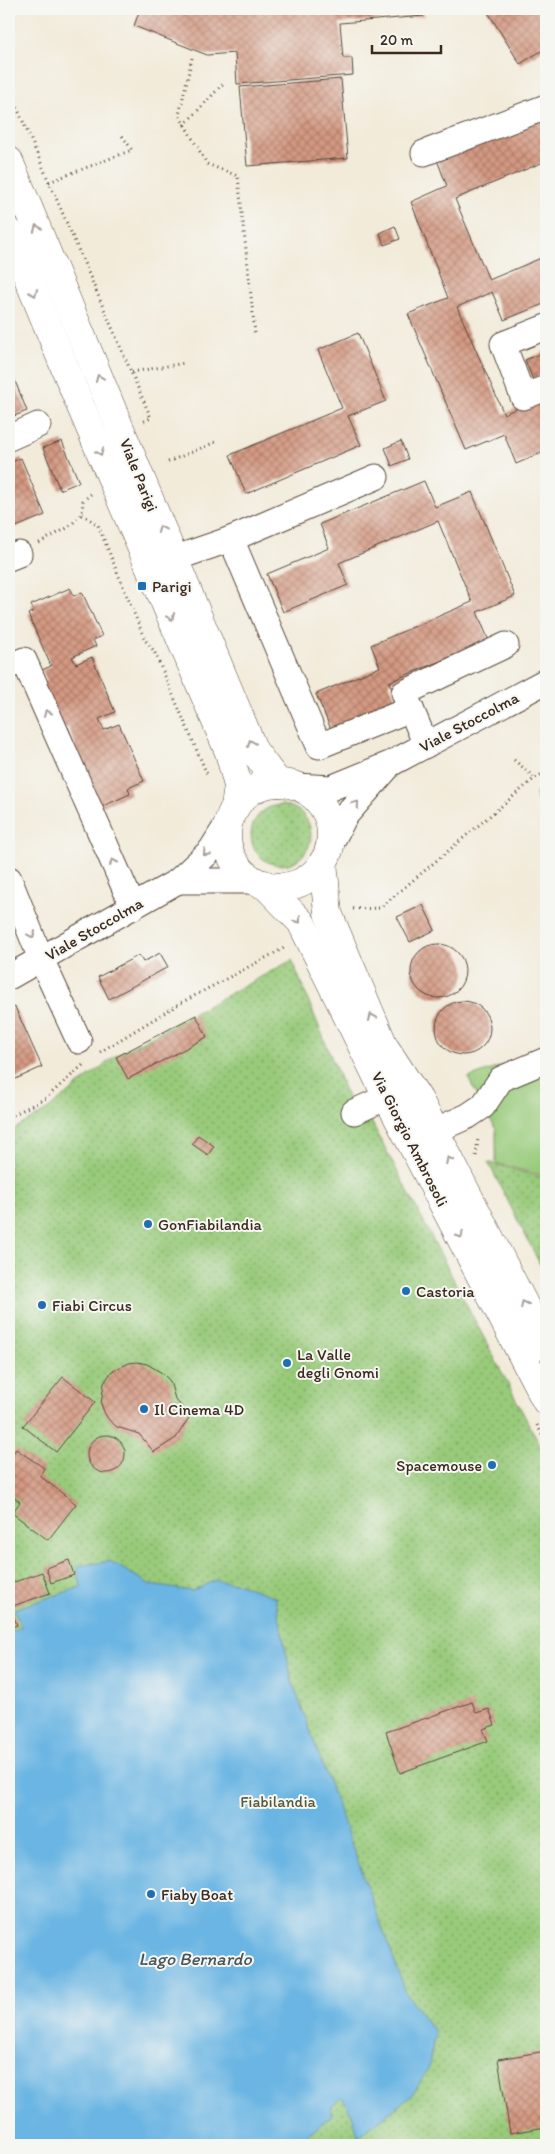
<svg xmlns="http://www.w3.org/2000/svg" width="555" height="2154" viewBox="0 0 555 2154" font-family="Itim,sans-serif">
	<defs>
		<pattern id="grass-dots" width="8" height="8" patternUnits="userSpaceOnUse" patternTransform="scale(1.25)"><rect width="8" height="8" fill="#98ca7a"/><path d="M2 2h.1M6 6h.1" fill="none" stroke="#7da463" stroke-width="1.8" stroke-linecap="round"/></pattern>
		<pattern id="building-cross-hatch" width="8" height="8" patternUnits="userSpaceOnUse" patternTransform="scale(1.25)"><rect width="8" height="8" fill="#d49982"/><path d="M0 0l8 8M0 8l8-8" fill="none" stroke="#ad7d6a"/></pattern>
	</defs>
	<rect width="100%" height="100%" fill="#f6f6f2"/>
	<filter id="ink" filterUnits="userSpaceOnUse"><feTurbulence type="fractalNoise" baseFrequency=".02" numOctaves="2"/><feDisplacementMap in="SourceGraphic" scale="10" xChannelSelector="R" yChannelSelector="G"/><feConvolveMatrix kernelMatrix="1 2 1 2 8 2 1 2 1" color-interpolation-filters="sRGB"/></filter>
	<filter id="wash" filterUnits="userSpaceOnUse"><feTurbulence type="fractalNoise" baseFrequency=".0096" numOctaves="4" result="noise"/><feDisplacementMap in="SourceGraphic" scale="20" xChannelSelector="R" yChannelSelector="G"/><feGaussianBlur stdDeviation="1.12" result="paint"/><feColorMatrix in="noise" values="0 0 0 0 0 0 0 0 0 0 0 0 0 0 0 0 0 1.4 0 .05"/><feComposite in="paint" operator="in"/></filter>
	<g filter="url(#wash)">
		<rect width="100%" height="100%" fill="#f2ebda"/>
		<g fill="url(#grass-dots)" stroke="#6a7a4c">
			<circle cx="281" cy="835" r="30"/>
			<polygon points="292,960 358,1123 370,1119 546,1457 546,2145 9,2145 9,1132 47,1110 115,1056"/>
			<polygon points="488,1162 546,1179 546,1276"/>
		</g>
		<g fill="#98ca7a" stroke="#6a7a4c">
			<polygon points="546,787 546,820 535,794"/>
			<polygon points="546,1050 546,1177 496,1163 496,1130 468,1078"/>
		</g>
		<polygon fill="#6bb5e3" stroke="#537080" points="110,1561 151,1585 192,1591 216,1580 240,1584 275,1597 292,1681 406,1993 435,2032 428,2070 411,2096 358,2137 353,2117 342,2096 332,2106 331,2116 308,2134 307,2142 304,2145 9,2145 9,1632 21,1627 14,1609 81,1587 77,1566"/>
		<g id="blocks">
			<g fill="url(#building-cross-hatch)">
				<polygon points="140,9 423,9 424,16 340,23 343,58 352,58 353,75 237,84 235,53 207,55 134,26"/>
				<polygon points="486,9 546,9 546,48 520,64"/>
				<polygon points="341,79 348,158 247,166 240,87"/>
				<polygon points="546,115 546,161 455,199 489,280 546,256 546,303 504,320 492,292 457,307 504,414 546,395 546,451 516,464 504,434 466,450 408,314 448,298 411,202 447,186 437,160"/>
				<polygon points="395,226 400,239 384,245 380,233"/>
				<polygon points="358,333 386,401 348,416 361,445 246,494 230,455 342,408 318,350"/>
				<polygon points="546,351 546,374 533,380 525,360"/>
				<polygon points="9,366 27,411 9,418"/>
				<polygon points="62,441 79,482 60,490 43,448"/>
				<polygon points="401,441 408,459 392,466 385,448"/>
				<polygon points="21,458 45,515 9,530 9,463"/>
				<polygon points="424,481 435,507 472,492 515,596 477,612 489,641 389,682 399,707 333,734 316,694 380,667 371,645 472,602 438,521 339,563 348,585 283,612 267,574 329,548 320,524"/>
				<polygon points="70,588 74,596 82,592 102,636 93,640 96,646 72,657 76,664 92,657 115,712 99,719 104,730 119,724 144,781 128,788 130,794 101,807 69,750 76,747 68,727 62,730 41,683 47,681 42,670 51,666 28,614 34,611 31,605"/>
				<polygon points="423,905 435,930 410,942 397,917"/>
				<circle cx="438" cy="971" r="27"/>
				<polygon points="160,953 168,967 109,999 98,977 139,955 143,962"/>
				<circle cx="463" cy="1028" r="27"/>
				<polygon points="15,1007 42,1067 9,1082 9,1010"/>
				<polygon points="196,1015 207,1037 128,1079 116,1057"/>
				<polygon points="198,1135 214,1146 208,1155 192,1144"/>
				<polygon points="137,1362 147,1364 162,1373 170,1381 175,1399 190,1416 176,1438 154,1452 139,1434 117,1427 109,1420 105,1414 101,1404 104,1383 112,1371 129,1363"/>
				<polygon points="63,1377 95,1402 56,1452 23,1426"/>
				<circle cx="106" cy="1454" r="19"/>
				<polygon points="16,1449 44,1468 40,1476 76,1504 48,1540 12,1513 20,1502 9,1493 9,1458"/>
				<polygon points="69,1560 74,1575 51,1583 46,1568"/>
				<polygon points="42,1572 50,1593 10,1607 17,1625 9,1628 9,1584"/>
				<polygon points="472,1702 476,1713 489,1709 495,1725 483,1729 488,1741 400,1773 386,1732"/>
				<polygon points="546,2051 546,2127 510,2133 498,2059"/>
			</g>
		</g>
	</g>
	<g filter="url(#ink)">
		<use href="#blocks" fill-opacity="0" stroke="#56473a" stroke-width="1"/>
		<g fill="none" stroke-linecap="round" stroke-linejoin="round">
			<defs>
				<g id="minor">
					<polyline points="424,153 546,107"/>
					<polyline points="546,327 503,344 523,397 546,388"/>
					<polyline points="9,438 38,425"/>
					<polyline points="231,539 376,477"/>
					<polyline points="9,558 19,554"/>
					<polyline points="173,559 231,539 319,746 411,709 426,745"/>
					<polyline points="9,666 24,660 133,907"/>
					<polyline points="411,709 404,693 506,645"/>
					<polyline points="296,786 331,788 392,763 546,681"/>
					<polyline points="330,845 345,816 387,768"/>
					<polyline points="9,879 41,959 79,1041"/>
					<polyline points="178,881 255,881"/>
					<polyline points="9,977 178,881 211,850 229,821"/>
					<polyline points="354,1112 387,1097"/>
					<polyline points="434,1131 468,1116 483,1106 501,1079 546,1060"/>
				</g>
				<g id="major">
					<polyline points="9,161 254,751 278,783"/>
					<polyline points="9,232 81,407 229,752 238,786 235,808"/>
					<circle cx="279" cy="835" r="52"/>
					<polyline points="323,862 328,913 384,1046 419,1100 546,1347"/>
					<polyline points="264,884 301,922 387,1097 546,1401"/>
				</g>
			</defs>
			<use href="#minor" stroke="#56473a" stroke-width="27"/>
			<use href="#major" stroke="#56473a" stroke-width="29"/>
			<g stroke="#56473a" stroke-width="3" stroke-dasharray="1 4" stroke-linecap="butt">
				<polyline points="192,58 179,115 207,164 238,176 255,333"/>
				<polyline points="9,89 151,418 144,421"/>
				<polyline points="184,125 224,83"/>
				<polyline points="49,182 132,150 121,134"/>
				<polyline points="132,372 185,363"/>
				<polyline points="168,462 218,441"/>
				<polyline points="82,514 98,525 145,640 154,651 207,774"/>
				<polyline points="39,543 69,527 82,514 83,501 91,494"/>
				<polyline points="514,760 535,778"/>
				<polyline points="353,909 380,908 535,778 546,772"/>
				<polyline points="100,1052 177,1005 286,947"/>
				<polyline points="9,1117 46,1098 83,1065"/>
				<polyline points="476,1156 478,1138"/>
				<polyline points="537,1425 546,1442"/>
			</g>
			<use href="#minor" stroke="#fff" stroke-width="25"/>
			<use href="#major" stroke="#fff" stroke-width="28"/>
		</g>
		<defs><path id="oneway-chevron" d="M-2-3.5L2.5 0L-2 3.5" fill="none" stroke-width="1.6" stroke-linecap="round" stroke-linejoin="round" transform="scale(1.25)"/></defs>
		<g stroke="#a79f9a">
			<use href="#oneway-chevron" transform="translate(37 228) rotate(-112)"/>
			<use href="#oneway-chevron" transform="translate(34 293) rotate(67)"/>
			<use href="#oneway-chevron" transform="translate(99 378) rotate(-112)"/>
			<use href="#oneway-chevron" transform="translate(100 452) rotate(67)"/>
			<use href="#oneway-chevron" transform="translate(161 529) rotate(-112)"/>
			<use href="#oneway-chevron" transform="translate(171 617) rotate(67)"/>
			<use href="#oneway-chevron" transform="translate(47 713) rotate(-114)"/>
			<use href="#oneway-chevron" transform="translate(251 743) rotate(-113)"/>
			<use href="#oneway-chevron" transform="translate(356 804) rotate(-50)"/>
			<use href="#oneway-chevron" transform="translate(206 853) rotate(134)"/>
			<use href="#oneway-chevron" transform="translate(113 862) rotate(-114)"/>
			<use href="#oneway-chevron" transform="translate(298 920) rotate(51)"/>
			<use href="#oneway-chevron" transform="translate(32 935) rotate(68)"/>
			<use href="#oneway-chevron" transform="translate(372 1017) rotate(-113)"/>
			<use href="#oneway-chevron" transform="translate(449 1160) rotate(-117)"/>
			<use href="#oneway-chevron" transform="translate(460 1235) rotate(62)"/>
			<use href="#oneway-chevron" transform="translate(524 1304) rotate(-117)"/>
		</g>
	</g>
	<g fill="#1f6fb2" stroke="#f6f6f2" stroke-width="2">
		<rect x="137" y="581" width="10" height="10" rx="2.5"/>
		<circle cx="148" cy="1224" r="5"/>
		<circle cx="406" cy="1291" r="5"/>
		<circle cx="42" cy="1305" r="5"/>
		<circle cx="287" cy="1363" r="5"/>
		<circle cx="144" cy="1409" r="5"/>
		<circle cx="492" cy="1465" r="5"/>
		<circle cx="151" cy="1894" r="5"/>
	</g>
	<g text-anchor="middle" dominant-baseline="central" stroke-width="4" stroke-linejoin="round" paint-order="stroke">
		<g font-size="16" fill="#3b2a1e" stroke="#f6f6f2">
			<text transform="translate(139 475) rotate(68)">Viale Parigi</text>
			<text transform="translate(469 722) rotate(-28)">Viale Stoccolma</text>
			<text transform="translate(94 929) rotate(-30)">Viale Stoccolma</text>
			<text transform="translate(410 1139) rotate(63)">Via Giorgio Ambrosoli</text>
		</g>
		<g font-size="16" fill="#3b2a1e" stroke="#f6f6f2" text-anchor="start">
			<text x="152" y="586">Parigi</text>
			<text x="158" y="1224">GonFiabilandia</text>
			<text x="416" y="1291">Castoria</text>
			<text x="52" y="1305">Fiabi Circus</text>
			<text x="297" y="1354">La Valle<tspan x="297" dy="18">degli Gnomi</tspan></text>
			<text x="154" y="1409">Il Cinema 4D</text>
			<text x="482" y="1465" text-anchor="end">Spacemouse</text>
			<text x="161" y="1894">Fiaby Boat</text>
		</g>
		<g font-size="16" fill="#575a3a" stroke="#f6f6f2">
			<text x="278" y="1801">Fiabilandia</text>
		</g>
		<g font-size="18" font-style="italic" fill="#495459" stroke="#f6f6f2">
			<text x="195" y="1959">Lago Bernardo</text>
		</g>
	</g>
	<rect width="555" height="2154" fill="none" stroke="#f6f6f2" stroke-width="30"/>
	<path d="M372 45v8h69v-8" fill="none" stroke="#3b2a1e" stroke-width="2.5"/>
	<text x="380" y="45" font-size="15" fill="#3b2a1e" stroke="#f6f6f2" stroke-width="4" paint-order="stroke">20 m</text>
</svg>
